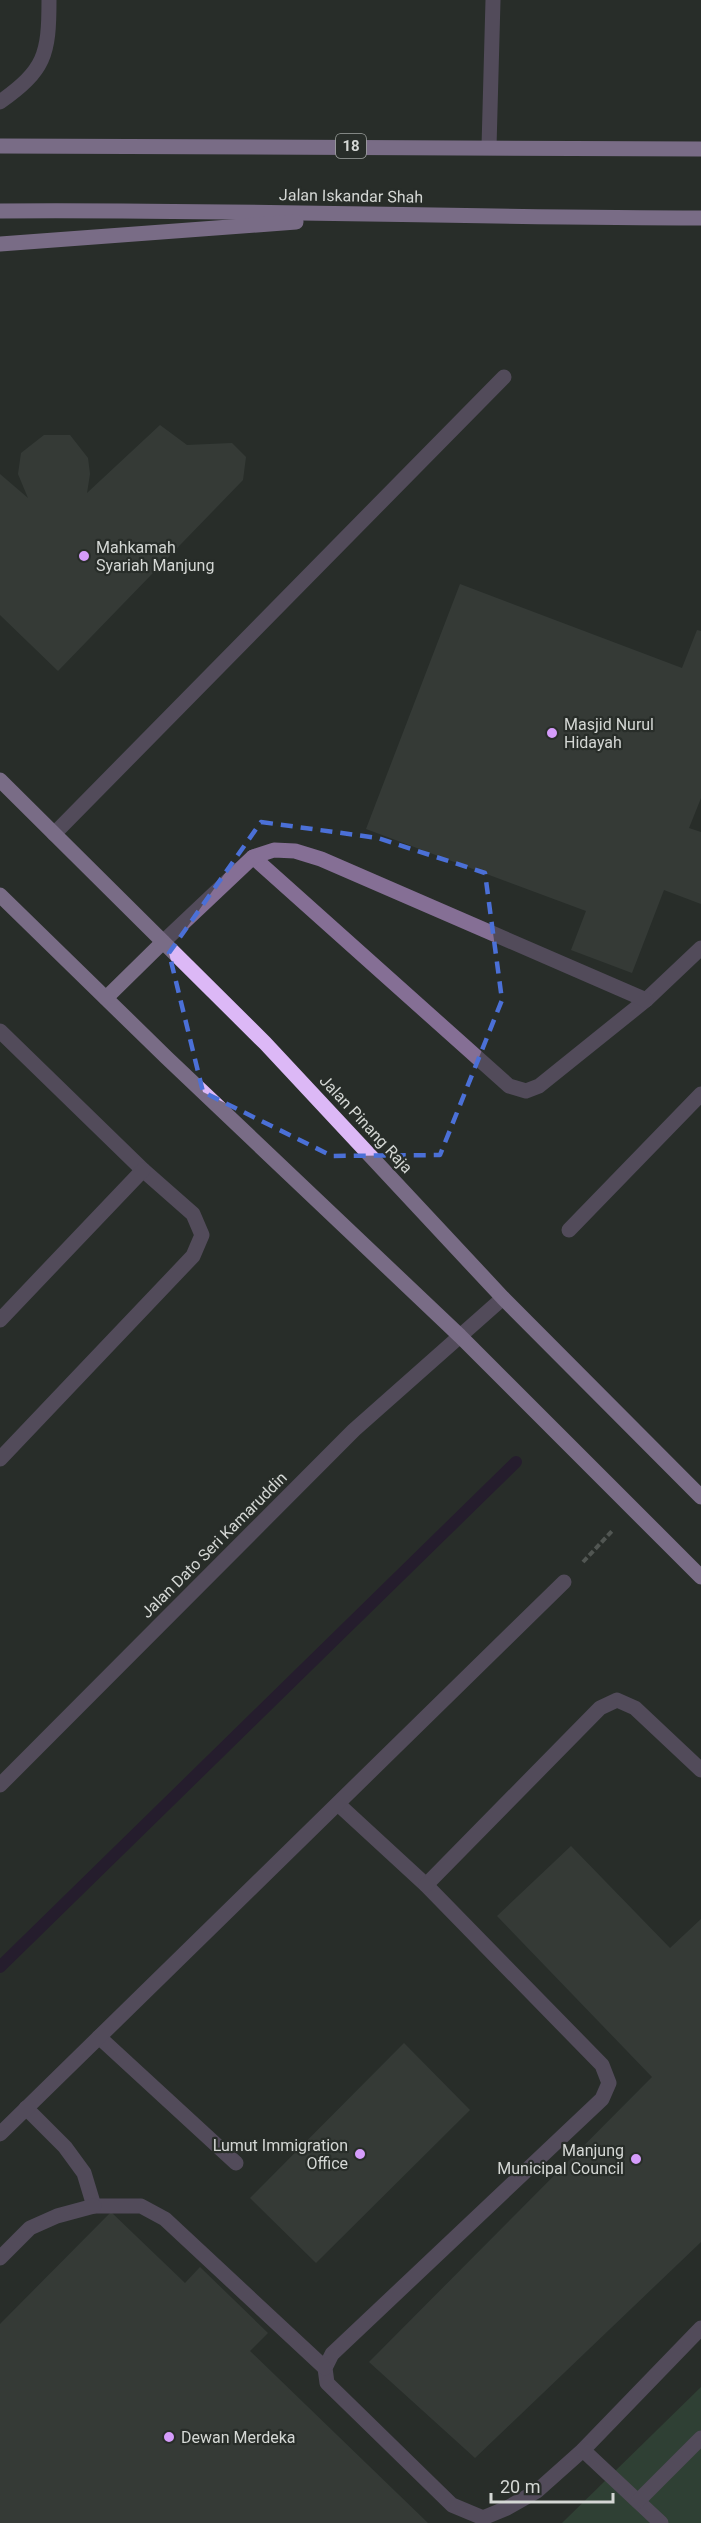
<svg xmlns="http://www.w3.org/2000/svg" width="701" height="2523" viewBox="0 0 701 2523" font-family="Roboto,sans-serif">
	<rect width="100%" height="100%" fill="#282d29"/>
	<polygon fill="#395740" points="701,2387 701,2523 562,2523"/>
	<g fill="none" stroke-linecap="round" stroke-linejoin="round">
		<polyline stroke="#230931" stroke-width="12" points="0,1967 516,1462"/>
	</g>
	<g fill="#454a46">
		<polygon points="160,425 187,445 232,443 246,457 243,480 58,671 0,615 0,474 28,498 18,474 21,453 44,435 70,435 88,458 90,474 87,493"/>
		<polygon points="460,584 682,668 697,630 701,631 701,798 689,828 701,832 701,904 664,890 632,973 571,950 586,911 366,829"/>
		<polygon points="571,1846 670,1948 701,1919 701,2242 475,2458 369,2362 652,2077 497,1916"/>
		<polygon points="404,2043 470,2110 316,2263 250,2198"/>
		<polygon points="111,2212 185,2283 200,2267 268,2333 250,2351 428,2523 0,2523 0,2324"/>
	</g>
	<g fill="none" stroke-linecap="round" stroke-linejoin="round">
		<polyline stroke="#838784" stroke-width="4" stroke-dasharray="6 3" stroke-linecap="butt" points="583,1562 613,1530"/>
		<g stroke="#856f95" stroke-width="15">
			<path d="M 0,102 C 45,70 49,55 49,0"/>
			<polyline points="489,147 493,0"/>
			<polyline points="54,834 504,377"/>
			<polyline points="253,857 509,1086 526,1091 539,1086 646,1000 701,948"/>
			<polyline points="163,942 253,857 274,850 295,851 321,859 646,1000"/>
			<polyline points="0,1031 143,1170 193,1214 202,1235 193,1256 0,1459"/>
			<polyline points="569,1230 701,1094"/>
			<polyline points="0,1320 143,1170"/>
			<polyline points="0,1785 354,1430 503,1298"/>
			<polyline points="338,1804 426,1885 602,2065 609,2083 602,2099 332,2354 325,2368 327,2383 452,2505 483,2518 507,2508 537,2491 583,2450 701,2328"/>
			<polyline points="426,1885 600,1708 617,1700 635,1708 701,1770"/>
			<polyline points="99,2037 236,2163"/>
			<polyline points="26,2108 65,2147 84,2173 94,2206 141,2206 165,2219 325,2368"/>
			<polyline points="0,2134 564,1582"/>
			<polyline points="0,2258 30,2228 57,2216 94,2206"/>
			<polyline points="583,2450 661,2523"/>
			<polyline points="638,2501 701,2438"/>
		</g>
		<g stroke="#dcb8f6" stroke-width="15">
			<polyline points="0,146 701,149"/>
			<path d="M 0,211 C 234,209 467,218 701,218"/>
			<polyline points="0,244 296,222"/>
			<polyline points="0,780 265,1043 503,1298 701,1497"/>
			<polyline points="0,895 167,1058 460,1336 701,1577"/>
			<polyline points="106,998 163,942"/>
		</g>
	</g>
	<path d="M0 0H701V2523H0ZM 261,822 L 378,838 L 485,873 L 502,1000 L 440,1155 L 332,1156 L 203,1092 L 169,953 Z" fill="#282d29" fill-opacity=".55" fill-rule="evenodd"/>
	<path fill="none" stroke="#4b70d7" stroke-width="4.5" stroke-dasharray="12 8" stroke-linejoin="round" d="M 261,822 L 378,838 L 485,873 L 502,1000 L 440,1155 L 332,1156 L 203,1092 L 169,953 Z"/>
	<g fill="#d59cfb" stroke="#282d29" stroke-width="2">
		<circle cx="84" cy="556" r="6"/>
		<circle cx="552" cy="733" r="6"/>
		<circle cx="360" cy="2154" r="6"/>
		<circle cx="636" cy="2159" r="6"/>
		<circle cx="169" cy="2437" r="6"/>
	</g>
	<g text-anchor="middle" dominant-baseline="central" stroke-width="4.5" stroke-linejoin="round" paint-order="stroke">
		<rect fill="#282d29" stroke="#a0a4a1" stroke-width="1.5" x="336" y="134" width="30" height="24" rx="4.5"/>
		<g font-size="15" font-weight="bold" fill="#d4d7d4">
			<text x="351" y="146">18</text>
		</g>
		<g font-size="16" fill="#d4d7d4" stroke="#282d29">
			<text transform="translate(351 196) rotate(1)">Jalan Iskandar Shah</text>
			<text transform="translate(366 1124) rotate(47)">Jalan Pinang Raja</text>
			<text transform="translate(214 1545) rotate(-45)">Jalan Dato Seri Kamaruddin</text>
		</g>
		<g font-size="16" fill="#d4d7d4" stroke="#282d29" text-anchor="start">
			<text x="96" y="547">Mahkamah<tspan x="96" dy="18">Syariah Manjung</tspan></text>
			<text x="564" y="724">Masjid Nurul<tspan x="564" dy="18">Hidayah</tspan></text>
			<text x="348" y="2145" text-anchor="end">Lumut Immigration<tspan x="348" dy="18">Office</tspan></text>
			<text x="624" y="2150" text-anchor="end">Manjung<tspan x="624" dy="18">Municipal Council</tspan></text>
			<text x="181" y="2437">Dewan Merdeka</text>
		</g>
	</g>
	<path d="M491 2493v9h122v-9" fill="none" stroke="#d4d7d4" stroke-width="3"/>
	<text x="500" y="2493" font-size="18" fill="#d4d7d4" stroke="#282d29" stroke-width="4.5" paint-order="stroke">20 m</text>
</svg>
